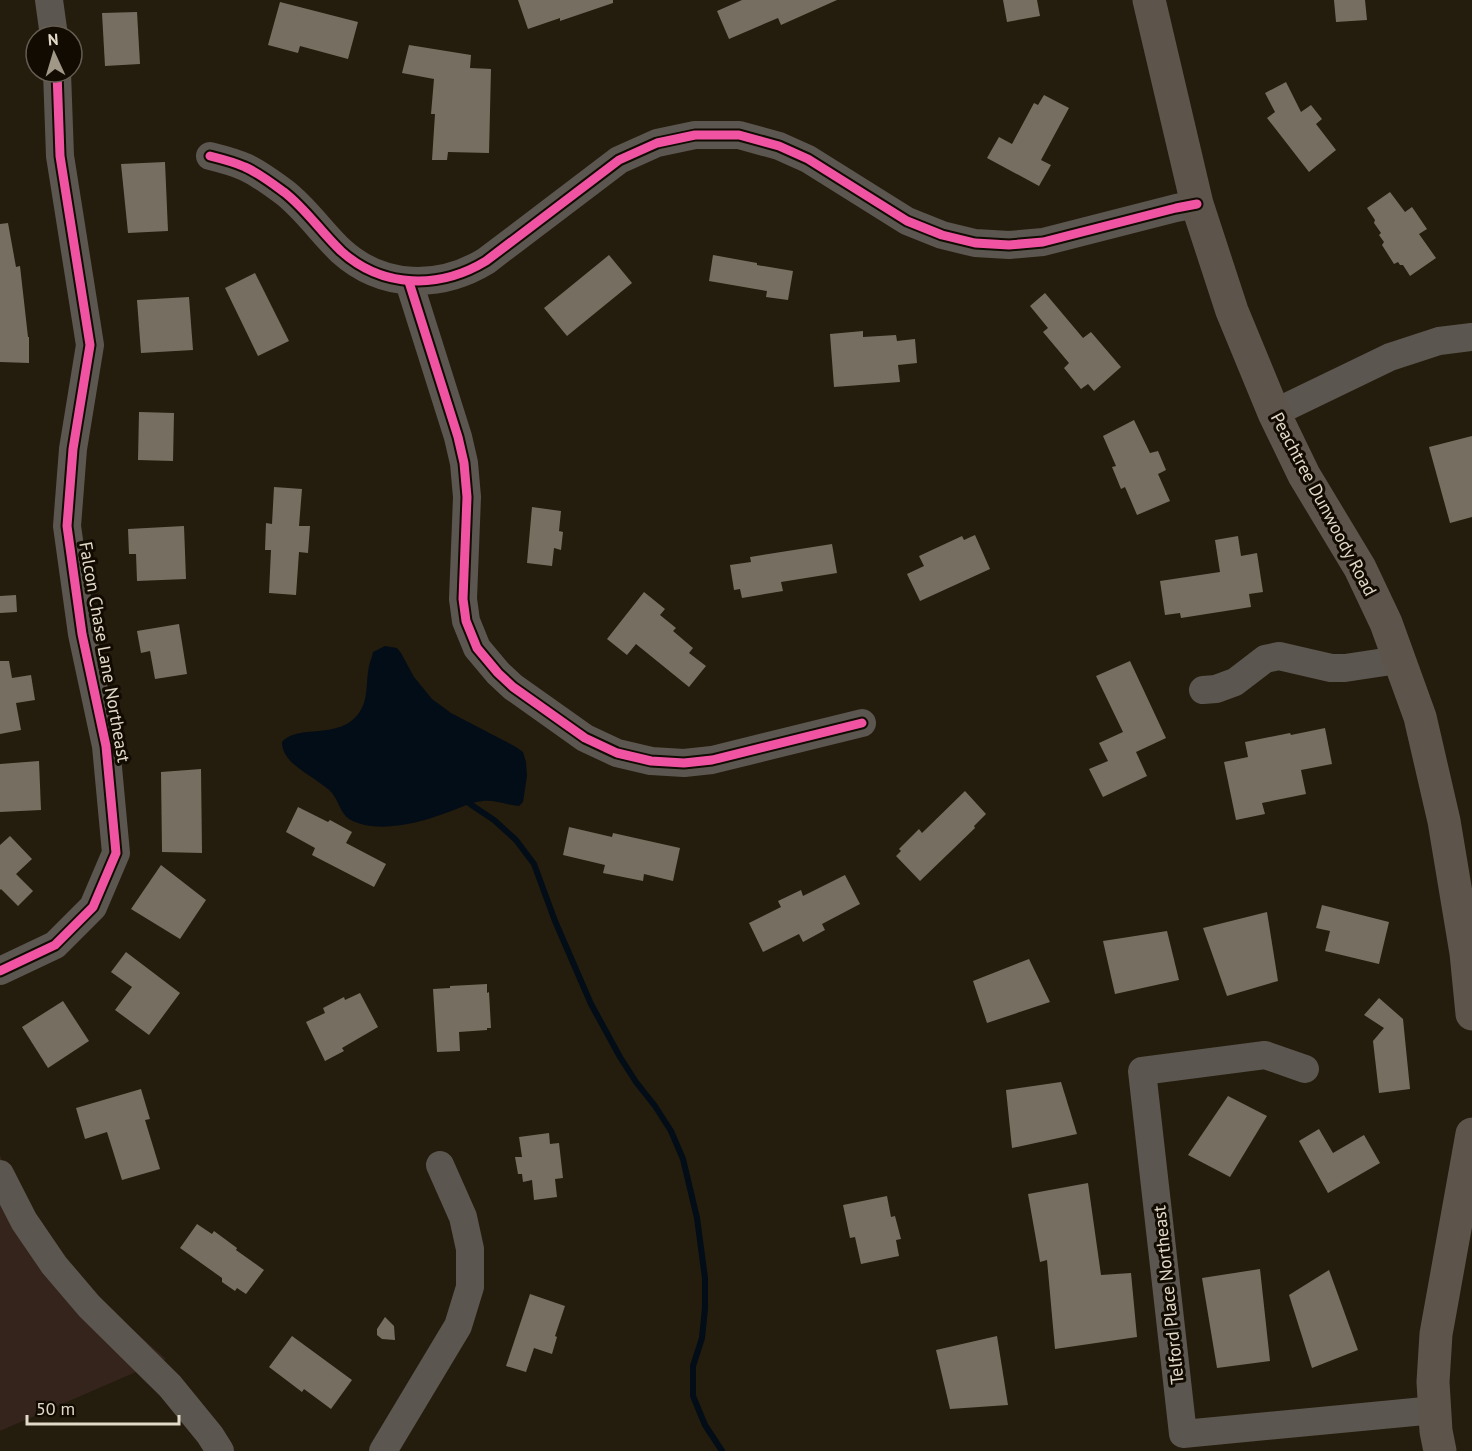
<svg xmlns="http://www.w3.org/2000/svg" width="1472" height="1451" viewBox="0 0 1472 1451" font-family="'PT Sans',sans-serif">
	<rect width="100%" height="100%" fill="#241c0c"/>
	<polygon fill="#34241c" points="0,1155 34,1243 166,1359 0,1431"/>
	<path fill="#030d17" d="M 385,646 L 397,648 L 401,653 L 414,677 L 432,699 L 451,713 L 516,747 L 523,752 L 526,762 L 527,776 L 523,802 L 519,806 C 507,805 495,800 483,801 C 469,802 456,810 443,814 C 416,824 375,834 349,819 C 341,814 338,800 332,793 C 328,788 322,785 317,781 C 304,771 282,761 282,742 C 300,722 343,743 362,708 C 368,696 366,680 369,666 C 370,662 372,657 373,652 Z"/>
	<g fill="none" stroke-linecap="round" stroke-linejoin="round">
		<polyline stroke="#030d17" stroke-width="6" points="470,804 494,820 516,840 534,864 555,921 591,1004 620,1057 636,1082 655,1106 671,1131 683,1159 697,1218 705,1278 705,1308 702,1338 693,1366 693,1396 705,1425 722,1451"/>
	</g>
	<g fill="#766f61">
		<polygon points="518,0 613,0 613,3 560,21 560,18 528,29"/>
		<polygon points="742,0 837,0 781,25 778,18 729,39 717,11"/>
		<polygon points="1003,0 1037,0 1040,16 1007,22"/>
		<polygon points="1334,0 1365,0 1367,20 1336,22"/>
		<polygon points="280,2 358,22 348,59 300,46 298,53 268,45"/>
		<polygon points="137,12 140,64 105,66 102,13"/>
		<polygon points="409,45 471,55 470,68 491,69 489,153 448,152 447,160 432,160 435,114 431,114 434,79 402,73"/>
		<polygon points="1286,82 1301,112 1311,105 1322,119 1316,124 1336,150 1309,172 1267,118 1275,112 1265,93"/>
		<polygon points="1044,95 1069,108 1041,160 1051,165 1039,186 987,158 999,137 1012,144 1034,103 1038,105"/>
		<polygon points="165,162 168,231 128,233 121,164"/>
		<polygon points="1390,192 1405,212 1412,207 1427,229 1419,234 1436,258 1410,276 1403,265 1400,265 1398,262 1394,264 1382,245 1384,242 1379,235 1381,233 1374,223 1375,220 1367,208"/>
		<polygon points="8,223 16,267 20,266 28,337 29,337 29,363 0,362 0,224"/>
		<polygon points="609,255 632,283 567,336 544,308"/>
		<polygon points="713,255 757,263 757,265 793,271 788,300 766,297 767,291 709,281"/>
		<polygon points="255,273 289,341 258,356 225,288"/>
		<polygon points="1045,293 1083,338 1091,332 1121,367 1094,391 1088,384 1081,389 1064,368 1069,363 1043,332 1048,328 1030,306"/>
		<polygon points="189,297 193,350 141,353 137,300"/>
		<polygon points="863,331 863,337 896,335 897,341 915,339 917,363 898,365 900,382 834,387 830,334"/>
		<polygon points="139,412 174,413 173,461 138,460"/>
		<polygon points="1134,420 1150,453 1158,451 1166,470 1158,474 1170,501 1137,515 1125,487 1121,489 1112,467 1116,466 1103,436"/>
		<polygon points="1472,436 1472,517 1450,523 1429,447"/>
		<polygon points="274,487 302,489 299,526 310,526 308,553 299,552 296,595 269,593 271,550 265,550 266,523 272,524"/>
		<polygon points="532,507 561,511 559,531 563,532 561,550 554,548 552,566 527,563"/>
		<polygon points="184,526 186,579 137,581 136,554 129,554 128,529"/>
		<polygon points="975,535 990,569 920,601 907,574 924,566 919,556 962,536 964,540"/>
		<polygon points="1238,536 1241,556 1257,553 1263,592 1249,594 1251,607 1181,618 1180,613 1165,615 1160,581 1220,572 1215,540"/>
		<polygon points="832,544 837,573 781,582 783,591 742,598 740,589 734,590 730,565 751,562 750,557"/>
		<polygon points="644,592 665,609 660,615 676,628 673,631 693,648 689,653 706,666 689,687 636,644 627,655 607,639"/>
		<polygon points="16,595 17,612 0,613 0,596"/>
		<polygon points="179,624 187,674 155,679 150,651 141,653 137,631"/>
		<polygon points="0,661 9,661 12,678 31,675 35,700 16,703 21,730 0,734"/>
		<polygon points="1130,661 1166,738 1136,752 1147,776 1103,797 1089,769 1108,761 1099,743 1123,732 1096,676"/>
		<polygon points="1325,728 1332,764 1301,770 1306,794 1262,803 1265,814 1236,820 1224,762 1248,757 1245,742 1290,733 1291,735"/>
		<polygon points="39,761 41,810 0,812 0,764"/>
		<polygon points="201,769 202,853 162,852 161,772"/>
		<polygon points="965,791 986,814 974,826 975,828 920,881 896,856 901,851 899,849 919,829 922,833"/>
		<polygon points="298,807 328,822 330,820 352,832 346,843 386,864 374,887 312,855 315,848 286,832"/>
		<polygon points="569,827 612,837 613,833 680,848 673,881 644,874 643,881 603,873 605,865 563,855"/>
		<polygon points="10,836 32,859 16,874 33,891 18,906 1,889 0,890 0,845"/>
		<polygon points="161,865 206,900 180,939 131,909"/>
		<polygon points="845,875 860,904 822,924 825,930 803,942 799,934 763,952 749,923 781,907 778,901 801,890 803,896"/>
		<polygon points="1322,905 1389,922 1379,964 1325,951 1330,931 1316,928"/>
		<polygon points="1267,912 1278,981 1227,996 1203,928"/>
		<polygon points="1167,931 1179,980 1115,994 1103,941"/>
		<polygon points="126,952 180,993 149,1035 115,1010 132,987 111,972"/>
		<polygon points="1029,959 1050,1002 987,1023 973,981"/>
		<polygon points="487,984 487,993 489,992 491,1028 487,1028 487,1030 459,1032 460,1051 437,1052 433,989 450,988 450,986"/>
		<polygon points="360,993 378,1027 342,1048 344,1051 325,1061 306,1022 325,1013 323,1008 344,997 345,1000"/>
		<polygon points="1379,998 1403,1019 1410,1089 1379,1093 1373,1041 1384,1028 1364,1015"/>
		<polygon points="63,1001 89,1041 48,1068 22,1027"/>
		<polygon points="1061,1082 1077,1134 1012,1148 1006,1090"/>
		<polygon points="141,1089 150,1119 145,1120 160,1169 122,1180 107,1132 85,1139 76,1108"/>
		<polygon points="1228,1096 1267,1116 1230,1177 1188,1155"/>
		<polygon points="1319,1129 1333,1153 1364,1135 1380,1163 1328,1193 1299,1141"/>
		<polygon points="549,1133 550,1144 559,1143 563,1178 555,1179 557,1197 534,1200 532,1180 523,1182 522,1174 518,1174 515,1157 522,1157 519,1137"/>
		<polygon points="1088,1183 1101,1275 1131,1273 1137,1337 1055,1349 1047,1260 1040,1262 1028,1194"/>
		<polygon points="887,1196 891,1217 895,1216 901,1239 896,1240 899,1256 861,1264 855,1237 850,1238 843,1205"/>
		<polygon points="197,1224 212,1234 214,1231 237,1248 236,1250 264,1270 246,1294 237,1288 235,1291 222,1282 222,1278 180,1248"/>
		<polygon points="1260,1269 1270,1361 1217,1368 1202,1278"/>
		<polygon points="1329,1270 1358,1350 1312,1368 1289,1295"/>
		<polygon points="530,1294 565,1306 555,1336 557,1337 552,1354 534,1348 526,1372 506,1366"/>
		<polygon points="385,1317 394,1326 395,1340 382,1339 377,1335 377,1329"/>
		<polygon points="292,1336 352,1380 331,1409 304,1389 302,1392 269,1367"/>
		<polygon points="997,1336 1008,1405 950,1409 936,1350"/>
	</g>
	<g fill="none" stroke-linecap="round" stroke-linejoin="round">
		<g stroke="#5b564f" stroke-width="28">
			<polyline points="49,0 54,36"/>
			<path d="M 210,156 C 222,159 234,162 245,167 C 257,172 273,184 284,192 C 306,209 321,232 341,251 C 383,289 440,289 486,261 L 619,160 L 657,143 L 695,135 L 739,135 L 779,146 L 808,159 L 907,221 L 942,235 L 975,243 L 1009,245 L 1043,242 L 1176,208 L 1197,204"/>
			<polyline points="409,282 458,437 464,463 467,497 463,599 466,621 477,648 498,673 513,687 585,738 617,753 651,761 684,763 712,760 862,723"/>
			<polyline points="1274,413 1390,357 1439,341 1472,337"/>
			<polyline points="1203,690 1216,689 1235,682 1265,659 1279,656 1331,668 1345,668 1398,660"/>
			<polyline points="0,971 55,945 93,907 116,853 106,746 82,634 67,526 73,449 90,345 60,156 57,72"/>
			<polyline points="1305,1069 1265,1055 1142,1071 1183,1434 1435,1410"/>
			<polyline points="0,1174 24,1221 54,1265 89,1306 170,1386 210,1435 220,1451"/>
			<polyline points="383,1451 458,1326 470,1287 470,1249 463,1217 440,1165"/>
		</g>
		<g stroke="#5d554c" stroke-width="33">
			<polyline points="1149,0 1197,204 1232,311 1274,413 1304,475 1360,568 1386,623 1420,717 1444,821 1466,953 1472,1014"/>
			<polyline points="1440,1451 1436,1431 1433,1382 1436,1334 1472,1134"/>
		</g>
		<defs>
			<g id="cycleway">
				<path d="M 210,156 C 222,159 234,162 245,167 C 257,172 273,184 284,192 C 306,209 321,232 341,251 C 383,289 440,289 486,261 L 619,160 L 657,143 L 695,135 L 739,135 L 779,146 L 808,159 L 907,221 L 942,235 L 975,243 L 1009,245 L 1043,242 L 1176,208 L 1197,204"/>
				<polyline points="409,282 458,437 464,463 467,497 463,599 466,621 477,648 498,673 513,687 585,738 617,753 651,761 684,763 712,760 862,723"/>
				<polyline points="0,971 55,945 93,907 116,853 106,746 82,634 67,526 73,449 90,345 60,156 57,72"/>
			</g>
		</defs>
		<use href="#cycleway" stroke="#110b02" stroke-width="13"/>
		<use href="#cycleway" stroke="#f153a3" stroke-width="9"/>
	</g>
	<g text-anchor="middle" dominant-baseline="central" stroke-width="6" stroke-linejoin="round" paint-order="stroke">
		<g font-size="18" fill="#e2d9c8" stroke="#110b02">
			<text transform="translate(1324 504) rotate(62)">Peachtree Dunwoody Road</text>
			<text transform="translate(105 652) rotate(80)">Falcon Chase Lane Northeast</text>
			<text transform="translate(1168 1295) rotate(-96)">Telford Place Northeast</text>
		</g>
	</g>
	<g transform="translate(54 54) rotate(356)"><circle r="28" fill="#110b02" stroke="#655d51" stroke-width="1.5"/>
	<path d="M0-4.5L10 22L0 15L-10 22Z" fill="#a09786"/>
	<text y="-9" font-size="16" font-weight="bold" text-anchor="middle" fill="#e2d9c8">N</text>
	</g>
	<path d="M27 1415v9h152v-9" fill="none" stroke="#e2d9c8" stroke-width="3"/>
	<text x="36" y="1415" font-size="18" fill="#e2d9c8" stroke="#110b02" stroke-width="4.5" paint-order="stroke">50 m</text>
</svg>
